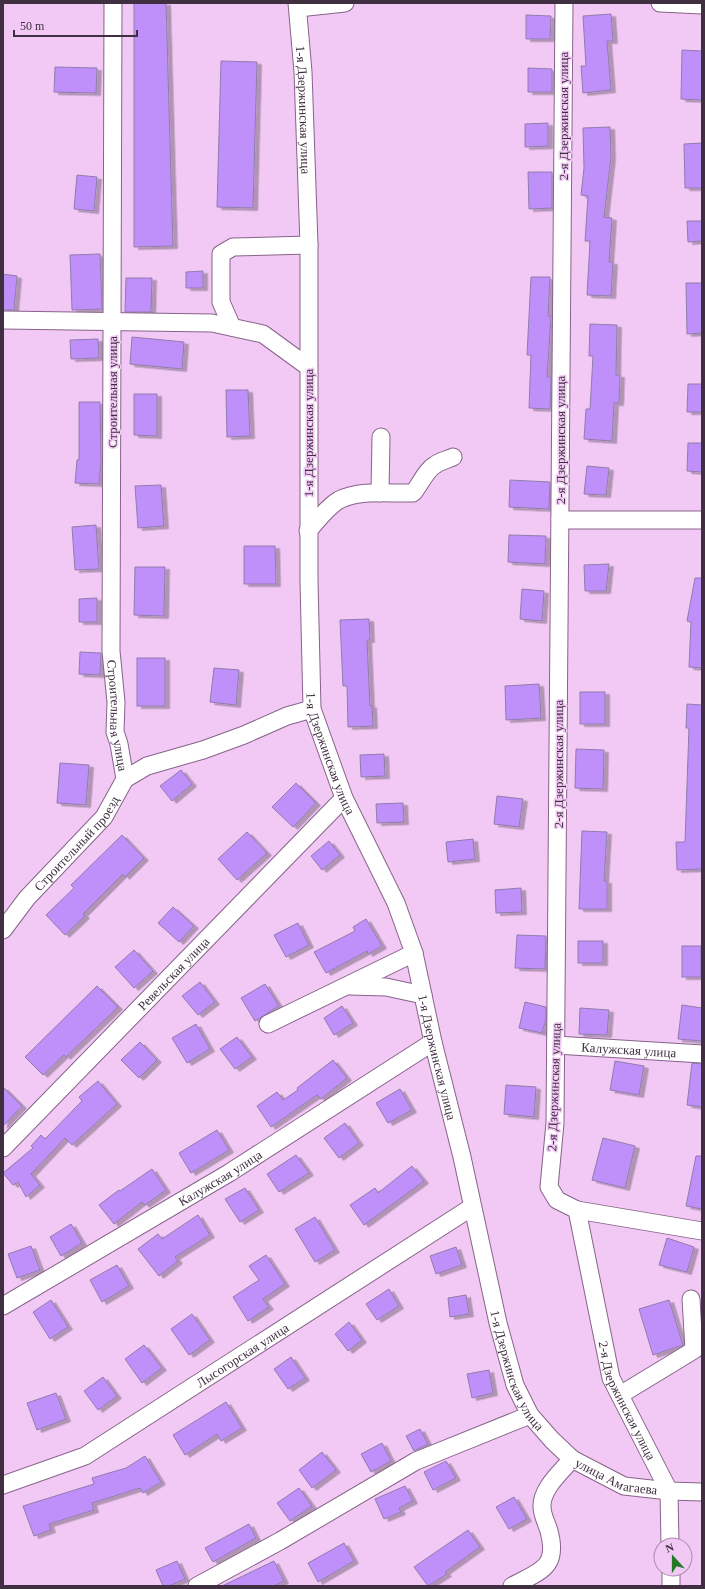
<svg xmlns="http://www.w3.org/2000/svg" width="705" height="1589" viewBox="0 0 705 1589" font-family="'Times New Roman',serif">
	<defs>
		<filter id="shadow"><feDropShadow dx="4.5" dy="2.5" stdDeviation="0" flood-color="#0004"/></filter>
	</defs>
	<rect width="100%" height="100%" fill="#f2c9f5"/>
	<g fill="#bf8ffa" stroke="#907cac" filter="url(#shadow)">
		<polygon points="134,3 166,3 173,246 134,247"/>
		<polygon points="611,14 613,41 607,41 611,90 583,93 581,66 586,66 583,16"/>
		<polygon points="526,15 551,16 550,39 526,39"/>
		<polygon points="682,50 702,51 702,100 681,99"/>
		<polygon points="221,61 257,62 253,208 217,207"/>
		<polygon points="55,67 97,68 96,93 54,92"/>
		<polygon points="528,68 552,69 552,92 528,92"/>
		<polygon points="548,123 548,146 525,147 525,124"/>
		<polygon points="610,127 611,157 604,217 612,218 609,262 613,262 611,296 587,295 590,241 585,241 588,196 581,195 584,168 583,128"/>
		<polygon points="702,143 702,188 685,188 684,144"/>
		<polygon points="528,172 552,172 552,208 529,209"/>
		<polygon points="77,175 97,177 94,211 74,209"/>
		<polygon points="687,221 702,221 702,241 688,242"/>
		<polygon points="100,254 102,309 72,310 70,255"/>
		<polygon points="203,271 203,288 186,288 186,272"/>
		<polygon points="3,274 17,276 14,310 3,310"/>
		<polygon points="531,277 550,277 548,316 551,316 547,377 551,377 550,409 529,408 531,355 527,355"/>
		<polygon points="126,278 152,278 151,312 125,312"/>
		<polygon points="686,283 702,283 702,333 687,334"/>
		<polygon points="590,324 617,325 616,375 620,375 619,403 614,403 612,441 584,439 586,409 590,409 593,356 589,356"/>
		<polygon points="132,337 184,342 182,369 130,364"/>
		<polygon points="98,339 99,358 71,359 70,340"/>
		<polygon points="688,384 702,384 702,412 687,412"/>
		<polygon points="226,390 248,390 250,436 227,437"/>
		<polygon points="134,394 157,394 157,436 134,435"/>
		<polygon points="79,402 100,402 101,462 99,484 75,483 77,460 79,460"/>
		<polygon points="688,443 702,443 702,472 687,471"/>
		<polygon points="587,466 609,468 606,495 584,494"/>
		<polygon points="510,480 550,482 549,509 509,507"/>
		<polygon points="161,485 164,526 138,528 135,486"/>
		<polygon points="96,525 99,569 75,570 72,527"/>
		<polygon points="509,535 546,536 545,564 508,562"/>
		<polygon points="244,546 275,546 276,584 244,584"/>
		<polygon points="609,564 606,591 585,591 584,565"/>
		<polygon points="135,567 165,567 164,616 134,615"/>
		<polygon points="695,578 702,578 702,668 689,667 691,622 687,621"/>
		<polygon points="522,589 544,591 542,621 520,619"/>
		<polygon points="97,598 97,622 79,622 79,599"/>
		<polygon points="369,619 370,640 367,640 370,706 372,705 373,726 348,727 347,686 343,686 340,620"/>
		<polygon points="80,652 101,653 100,675 79,674"/>
		<rect x="137" y="658" width="28" height="48"/>
		<polygon points="214,668 239,670 236,705 210,702"/>
		<polygon points="539,684 541,718 506,720 505,686"/>
		<rect x="580" y="692" width="25" height="32"/>
		<polygon points="687,704 702,705 702,869 677,870 676,842 685,842 689,728 686,728"/>
		<polygon points="576,749 604,750 603,789 575,788"/>
		<polygon points="384,754 385,776 361,777 360,755"/>
		<polygon points="60,763 89,765 86,805 57,803"/>
		<polygon points="181,770 192,784 172,801 160,786"/>
		<polygon points="296,783 316,803 293,827 272,807"/>
		<polygon points="497,796 523,799 519,827 494,824"/>
		<polygon points="403,803 404,822 377,823 376,804"/>
		<polygon points="582,831 607,832 604,881 607,881 607,909 579,909"/>
		<polygon points="247,832 267,853 237,880 218,859"/>
		<polygon points="122,835 144,858 125,877 123,874 83,914 85,916 65,935 46,915 74,888 71,885"/>
		<polygon points="473,839 475,859 448,862 446,842"/>
		<polygon points="329,841 340,855 322,870 311,856"/>
		<polygon points="521,888 522,912 496,913 495,890"/>
		<polygon points="173,907 194,926 179,942 158,923"/>
		<polygon points="366,919 382,946 368,954 367,951 326,973 314,952 355,931 353,927"/>
		<polygon points="298,923 309,945 286,957 274,935"/>
		<polygon points="517,935 546,936 545,969 515,968"/>
		<rect x="578" y="941" width="25" height="22"/>
		<rect x="682" y="946" width="19" height="31"/>
		<polygon points="134,950 153,971 134,988 115,967"/>
		<polygon points="200,982 215,1002 198,1015 182,996"/>
		<polygon points="265,984 279,1006 255,1021 241,998"/>
		<polygon points="97,986 118,1007 66,1057 64,1055 43,1075 25,1057"/>
		<polygon points="525,1002 546,1007 546,1019 542,1033 519,1028"/>
		<polygon points="682,1005 702,1008 702,1041 678,1039"/>
		<polygon points="342,1006 353,1023 334,1035 324,1018"/>
		<polygon points="580,1008 609,1010 607,1035 579,1034"/>
		<polygon points="196,1024 210,1049 187,1063 172,1038"/>
		<polygon points="237,1037 252,1057 235,1069 220,1049"/>
		<polygon points="140,1042 157,1060 139,1078 121,1060"/>
		<polygon points="333,1060 347,1078 321,1099 317,1095 271,1127 257,1106 277,1092 283,1100 298,1090 297,1088"/>
		<polygon points="615,1061 644,1066 639,1095 610,1090"/>
		<polygon points="692,1063 702,1064 702,1107 687,1105"/>
		<polygon points="98,1081 117,1104 72,1145 65,1138 31,1174 40,1185 26,1197 18,1182 13,1185 3,1173 33,1148 31,1146 41,1135 45,1139 82,1101 79,1097"/>
		<polygon points="506,1085 536,1087 534,1117 504,1114"/>
		<polygon points="3,1087 22,1106 3,1126"/>
		<polygon points="400,1089 412,1110 388,1123 376,1103"/>
		<polygon points="345,1123 359,1143 339,1158 324,1138"/>
		<polygon points="217,1130 229,1150 191,1173 179,1153"/>
		<polygon points="603,1138 635,1146 625,1188 592,1180"/>
		<polygon points="296,1155 309,1173 279,1192 267,1174"/>
		<polygon points="696,1156 702,1156 702,1209 686,1206"/>
		<polygon points="412,1166 424,1181 364,1225 350,1205 375,1188 378,1193"/>
		<polygon points="152,1169 166,1190 145,1205 142,1202 114,1224 99,1205 119,1190 120,1191"/>
		<polygon points="245,1188 259,1210 240,1222 225,1199"/>
		<polygon points="198,1215 210,1235 175,1257 178,1261 159,1276 138,1249 158,1234 162,1239"/>
		<polygon points="315,1217 335,1250 315,1262 295,1229"/>
		<polygon points="71,1224 82,1243 61,1256 50,1237"/>
		<polygon points="667,1238 694,1247 687,1272 659,1265"/>
		<polygon points="31,1246 40,1270 17,1278 8,1254"/>
		<polygon points="456,1247 462,1265 436,1274 430,1256"/>
		<polygon points="266,1255 285,1284 263,1299 269,1307 248,1321 233,1297 259,1280 249,1266"/>
		<polygon points="117,1265 129,1286 102,1302 90,1280"/>
		<polygon points="389,1289 399,1306 377,1320 366,1304"/>
		<polygon points="466,1295 469,1314 450,1317 448,1298"/>
		<polygon points="51,1300 68,1327 50,1339 33,1312"/>
		<polygon points="669,1300 683,1345 653,1355 639,1309"/>
		<polygon points="192,1314 210,1340 189,1355 171,1329"/>
		<polygon points="349,1322 362,1340 348,1351 335,1334"/>
		<polygon points="144,1345 162,1368 142,1383 125,1359"/>
		<polygon points="291,1357 305,1378 288,1389 274,1369"/>
		<polygon points="489,1370 493,1393 472,1398 467,1374"/>
		<polygon points="103,1377 117,1396 98,1410 84,1391"/>
		<polygon points="56,1393 66,1419 37,1430 27,1403"/>
		<polygon points="226,1402 242,1428 221,1441 217,1434 185,1455 173,1435"/>
		<polygon points="420,1429 428,1444 414,1451 406,1436"/>
		<polygon points="382,1443 391,1461 371,1472 361,1454"/>
		<polygon points="322,1452 336,1470 312,1488 299,1470"/>
		<polygon points="145,1456 161,1482 143,1493 140,1488 92,1503 94,1510 49,1524 51,1530 34,1536 23,1506 94,1484 92,1478 126,1468"/>
		<polygon points="446,1461 456,1478 433,1490 424,1472"/>
		<polygon points="405,1486 413,1501 399,1508 401,1512 384,1519 375,1499"/>
		<polygon points="299,1488 312,1506 290,1521 277,1503"/>
		<polygon points="514,1497 527,1519 509,1529 496,1507"/>
		<polygon points="249,1524 256,1538 213,1562 205,1548"/>
		<polygon points="468,1530 480,1547 445,1572 447,1574 428,1586 414,1567"/>
		<polygon points="344,1543 354,1561 318,1582 308,1563"/>
		<polygon points="177,1561 185,1579 169,1586 163,1586 156,1570"/>
		<polygon points="274,1561 284,1581 274,1586 222,1586"/>
	</g>
	<g fill="none" stroke-linecap="round" stroke-linejoin="round">
		<defs>
			<g id="minor">
				<path id="s1" d="M 113,3 L 111,651 L 116,702 L 115,732 L 119,744 L 125,779"/>
				<path id="s2" d="M 297,3 L 303,72 L 309,245 L 309,581 L 312,709 L 344,798 L 396,903 L 414,953 L 433,1042 L 462,1157 L 498,1323 L 515,1385 L 530,1415 L 552,1440 L 572,1459 L 624,1486 L 669,1491 L 702,1492"/>
				<path id="s3" d="M 564,3 L 555,1123 L 549,1187 L 557,1200 L 577,1210 L 611,1378 L 669,1491 L 670,1545"/>
				<polyline points="660,3 702,5"/>
				<polyline points="298,8 345,3"/>
				<polyline points="3,320 212,323 263,334 307,366"/>
				<polyline points="232,327 221,302 221,254 233,247 309,245"/>
				<polyline points="380,493 381,437"/>
				<polyline points="560,520 702,520"/>
				<path d="M 308,531 C 317,521 327,507 339,500 C 362,489 389,494 413,493 C 420,485 426,470 435,465 C 440,461 447,460 453,457"/>
				<path id="s4" d="M 3,930 L 27,898 L 104,817 L 125,779 L 147,766 L 203,750 L 244,735 L 287,716 L 312,709"/>
				<polyline points="350,986 386,987 423,995"/>
				<polyline points="268,1024 414,953"/>
				<path id="s5" d="M 556,1045 L 702,1054"/>
				<path id="s6" d="M 3,1148 L 344,798"/>
				<polyline points="577,1210 702,1231"/>
				<path id="s7" d="M 3,1306 L 229,1173 L 433,1042"/>
				<polyline points="620,1395 694,1350 691,1299"/>
				<path id="s8" d="M 3,1485 L 85,1456 L 472,1207"/>
				<polyline points="671,1569 671,1586"/>
				<polyline points="197,1586 280,1541 416,1461 530,1415"/>
				<path d="M 512,1586 C 540,1571 559,1568 549,1531 C 547,1524 542,1515 542,1507 C 541,1489 561,1472 572,1459"/>
			</g>
		</defs>
		<use href="#minor" stroke="#87638a" stroke-width="19"/>
		<use href="#minor" stroke="#fff" stroke-width="17"/>
	</g>
	<g text-anchor="middle" dominant-baseline="central" stroke-width="3" stroke-linejoin="round" paint-order="stroke">
		<g font-size="13" fill="#3f2f40" stroke="#f2c9f5">
			<text stroke="none"><textPath href="#s2" startOffset="107">1-я Дзержинская улица</textPath></text>
			<text transform="translate(563 116) rotate(-90)">2-я Дзержинская улица</text>
			<text transform="translate(112 392) rotate(-90)">Строительная улица</text>
			<text transform="translate(308 433) rotate(-90)">1-я Дзержинская улица</text>
			<text transform="translate(560 440) rotate(-90)">2-я Дзержинская улица</text>
			<text stroke="none"><textPath href="#s1" startOffset="713">Строительная улица</textPath></text>
			<text stroke="none"><textPath href="#s2" startOffset="754">1-я Дзержинская улица</textPath></text>
			<text transform="translate(558 764) rotate(-90)">2-я Дзержинская улица</text>
			<text stroke="none"><textPath href="#s4" startOffset="114">Строительный проезд</textPath></text>
			<text stroke="none"><textPath href="#s6" startOffset="244">Ревельская улица</textPath></text>
			<text stroke="none"><textPath href="#s5" startOffset="73">Калужская улица</textPath></text>
			<text stroke="none"><textPath href="#s2" startOffset="1078">1-я Дзержинская улица</textPath></text>
			<text transform="translate(554 1087) rotate(-88)">2-я Дзержинская улица</text>
			<text stroke="none"><textPath href="#s7" startOffset="252">Калужская улица</textPath></text>
			<text stroke="none"><textPath href="#s8" startOffset="274">Лысогорская улица</textPath></text>
			<text stroke="none"><textPath href="#s2" startOffset="1402">1-я Дзержинская улица</textPath></text>
			<text stroke="none"><textPath href="#s3" startOffset="1420">2-я Дзержинская улица</textPath></text>
			<text stroke="none"><textPath href="#s2" startOffset="1558">улица Амагаева</textPath></text>
		</g>
	</g>
	<rect width="705" height="1589" fill="none" stroke="#3f2f40" stroke-width="8"/>
	<g transform="translate(673 1557) rotate(339)"><circle r="19" fill="#f2c9f5" stroke="#aa8bad"/>
	<path d="M0-3L7 15L0 10L-7 15Z" fill="#237926"/>
	<text y="-6" font-size="11" font-weight="bold" text-anchor="middle" fill="#3f2f40">N</text>
	</g>
	<path d="M14 30v6h123v-6" fill="none" stroke="#3f2f40" stroke-width="2"/>
	<text x="20" y="30" font-size="12" fill="#3f2f40" stroke="#f2c9f5" stroke-width="3" paint-order="stroke">50 m</text>
</svg>
